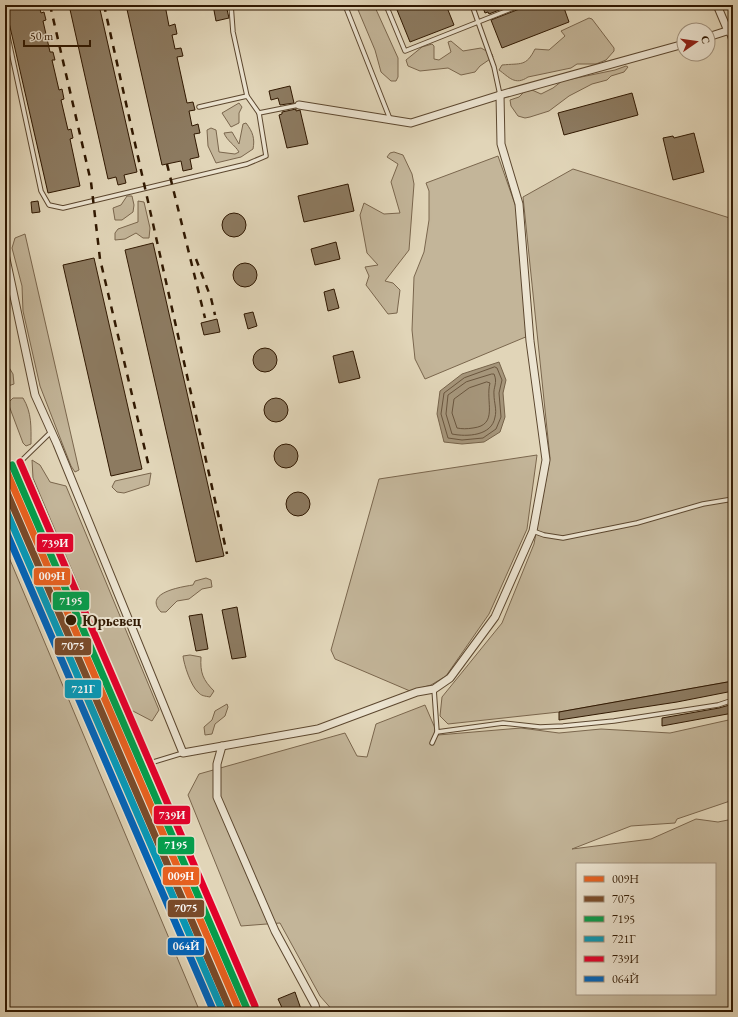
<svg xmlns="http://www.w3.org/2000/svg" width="738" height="1017" viewBox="0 0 738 1017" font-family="'EB Garamond',serif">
	<rect width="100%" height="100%" fill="#e1d5b8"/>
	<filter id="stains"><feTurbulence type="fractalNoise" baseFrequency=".005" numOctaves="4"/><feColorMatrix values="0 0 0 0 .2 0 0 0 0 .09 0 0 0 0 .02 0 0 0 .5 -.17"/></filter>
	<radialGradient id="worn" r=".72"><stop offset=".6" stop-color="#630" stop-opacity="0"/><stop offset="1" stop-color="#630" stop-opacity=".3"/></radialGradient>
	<g fill="#c3b599" stroke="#7a664d" fill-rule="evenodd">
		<polygon points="356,5 374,5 398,58 398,77 396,81 391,81 381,72 375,50"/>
		<path d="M 589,18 L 592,19 L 614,48 L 614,51 L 606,60 L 596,64 L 577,64 L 571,68 L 528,77 C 515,86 509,77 499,70 L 502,65 C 521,63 526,67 535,49 L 549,50 L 565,36 L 561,31 Z"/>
		<polygon points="451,41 463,51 481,48 492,54 493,57 480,66 475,72 461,75 448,68 420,71 408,66 406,60 422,47 432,44 434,46 434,59 439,60 451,52 448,42"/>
		<polygon points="626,66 628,67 624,72 611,76 607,80 592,84 569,96 549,111 530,117 525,118 518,116 511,106 510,100 519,97 524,92 532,90 541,94 553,88 562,81 615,70"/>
		<polygon points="239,103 242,107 239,113 239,123 231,127 222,113"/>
		<path d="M 246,123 C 253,132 255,139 253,149 L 241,157 L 216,163 L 208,146 L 207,130 L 211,128 L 216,130 L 219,152 L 235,154 L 239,152 C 235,145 227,141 224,133 L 232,132 L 239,144 L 243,124 Z"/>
		<polygon points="394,152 403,155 412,174 414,184 409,250 385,281 393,283 400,290 397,313 388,314 366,285 369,276 365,267 378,265 367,253 360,215 364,203 384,214 400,213 391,182 398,164 387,157 390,153"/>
		<polygon points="498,156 517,210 528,336 425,379 415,359 412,330 414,277 424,252 429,220 429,191 426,183"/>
		<polygon points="573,169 733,219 733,681 559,712 448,724 440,716 442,697 502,623 534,544 550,458 523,197"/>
		<polygon points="127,196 132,196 134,205 133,212 122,220 115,220 113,208 121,205"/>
		<polygon points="138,201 144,202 150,228 149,238 143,238 136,233 125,239 115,240 115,233 118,229 138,222"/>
		<polygon points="25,234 79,470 75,472 71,466 40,386 23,311 22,286 12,248 15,238"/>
		<polygon points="5,361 13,374 14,384 5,387"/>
		<path d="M 13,398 L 23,398 C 32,413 31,427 31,444 L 26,446 L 23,443 L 8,403 Z"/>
		<polygon points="537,455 527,529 489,614 446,676 431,685 410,691 335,659 331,650 379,479"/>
		<polygon points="32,460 40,465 50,482 66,486 159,710 152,721 131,710 33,478"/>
		<polygon points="151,473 149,485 124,493 117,492 112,487 115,481"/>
		<polygon points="5,548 200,1012 5,1012"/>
		<path d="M 206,578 L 211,580 L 212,587 L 202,589 L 189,599 L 177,601 L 166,612 L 161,612 C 143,593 180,587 193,585 L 195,581 Z"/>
		<path d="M 190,655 L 201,657 C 200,673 203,680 214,691 L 210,697 C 205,696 201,696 198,692 C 191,686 184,665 183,656 Z"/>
		<polygon points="227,704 228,707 225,716 215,724 212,734 205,735 204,727 212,720 215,711"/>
		<path d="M 425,705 L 438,735 L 521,728 L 559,733 L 601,729 L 670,733 L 733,719 L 733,800 L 677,819 L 675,823 L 631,826 L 572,849 L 651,839 L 696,819 L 718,822 L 733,819 L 733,1012 L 334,1012 L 320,996 L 280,923 L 241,926 L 188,795 L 199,774 L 345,733 L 357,756 L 367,757 L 376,724 ZM 577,864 L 715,864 L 715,994 L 577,994 Z"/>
	</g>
	<polygon fill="#a5957a" stroke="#76634a" points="499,362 506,380 503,393 505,417 500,432 484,442 462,444 444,442 437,414 440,391 462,374"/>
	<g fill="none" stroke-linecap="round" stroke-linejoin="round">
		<g stroke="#6a563e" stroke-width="1">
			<polygon points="495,367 497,368 502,380 499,393 501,417 496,429 483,438 462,440 448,438 441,414 444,393 464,378"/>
			<path d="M 492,374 L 494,374 C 498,383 493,387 494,395 C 494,402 497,410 495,417 C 492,436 467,437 452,434 L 446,414 L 448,395 L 466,382 Z"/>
			<path d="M 487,382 L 490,383 C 485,401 499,425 473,428 C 467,429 462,429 457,428 L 452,413 L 454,399 L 469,388 Z"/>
		</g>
	</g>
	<g fill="#8c7a60" stroke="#301801">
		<polygon points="5,5 39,5 41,13 44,12 46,20 43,21 50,52 53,52 55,60 52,60 59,90 62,89 64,99 61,100 68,130 71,129 73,138 70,139 80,186 48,193"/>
		<polygon points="69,5 99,5 137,172 124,175 126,183 118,185 116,177 108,179"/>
		<polygon points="126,5 165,5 169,26 175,24 177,34 172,35 175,49 181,48 183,56 177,57 187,103 193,102 195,110 189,111 192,126 198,124 200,133 194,134 199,157 190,159 192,169 183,171 181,161 162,165"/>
		<polygon points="213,5 226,5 229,18 216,21"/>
		<polygon points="395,5 446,5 454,25 410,42"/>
		<polygon points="482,5 512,5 489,14 488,12 485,13"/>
		<polygon points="524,5 532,5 532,8 541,5 563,5 569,22 502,48 491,20 522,8"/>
		<polygon points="290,86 294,103 280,105 278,98 271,100 269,91"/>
		<polygon points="632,93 638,115 564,135 558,113"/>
		<polygon points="296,109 296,111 300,110 308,144 287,148 279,115 282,114 282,112"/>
		<polygon points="694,133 704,172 673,180 663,138 673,136 674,138"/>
		<polygon points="348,184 354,211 304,222 298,196"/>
		<polygon points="38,201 40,212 32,213 31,202"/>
		<circle cx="234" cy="225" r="12"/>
		<polygon points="336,242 340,259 315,265 311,249"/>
		<polygon points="153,243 224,556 196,562 125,250"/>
		<polygon points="94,258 142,469 111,476 63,265"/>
		<circle cx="245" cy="275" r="12"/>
		<polygon points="334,289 339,308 328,311 324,292"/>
		<polygon points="253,312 257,326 248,329 244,314"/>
		<polygon points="217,319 220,332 204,335 201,323"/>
		<circle cx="265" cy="360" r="12"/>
		<polygon points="353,351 360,378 339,383 333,356"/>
		<circle cx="276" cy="410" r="12"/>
		<circle cx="286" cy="456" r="12"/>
		<circle cx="298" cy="504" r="12"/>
		<polygon points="237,607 246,657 232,659 222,610"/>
		<polygon points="202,614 208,649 196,651 189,616"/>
		<polygon points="733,681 733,691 677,702 559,720 559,712"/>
		<polygon points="733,704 733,713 662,726 662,718 719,708"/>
		<polygon points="295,992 302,1012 284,1012 278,999"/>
	</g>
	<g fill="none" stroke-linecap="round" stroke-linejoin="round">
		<defs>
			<g id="lane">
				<polyline points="231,5 233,32 247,96"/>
				<polyline points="345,5 390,119"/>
				<polyline points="386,5 405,51 521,5"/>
				<polyline points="472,5 494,67 500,95"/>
				<polyline points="5,23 41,191 49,205 63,208 247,164 266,156 259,113 299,105"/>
				<polyline points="728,31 733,46"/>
				<polyline points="199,107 247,96 259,113"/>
				<polyline points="16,466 51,432"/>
				<polyline points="533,531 544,535 563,538 637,523 703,504 733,499"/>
				<polyline points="434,689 437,732 503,723 540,727 563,726 614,721 718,705 733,700"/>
				<polyline points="432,743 437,732"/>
				<polyline points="147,764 183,753"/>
			</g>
			<g id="street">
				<polyline points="717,5 728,31"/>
				<polyline points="708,37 733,29"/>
				<polyline points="299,105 411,123 500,95 684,44"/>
				<polyline points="5,254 35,395 57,444 183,753 318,729 417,692 434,689 450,678 495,617 533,531 546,460 530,341 519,204 501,144 500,95"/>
				<polyline points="222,746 217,764 217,797 275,931 315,1005 317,1012"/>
			</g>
		</defs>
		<use href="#lane" stroke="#5c472f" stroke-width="5.5"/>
		<use href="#street" stroke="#5c472f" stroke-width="9"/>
		<use href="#lane" stroke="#ece4d1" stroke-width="3.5"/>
		<use href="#street" stroke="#ece4d1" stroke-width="7"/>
		<g stroke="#301801" stroke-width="2.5" stroke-dasharray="7 7" stroke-linecap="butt">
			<polyline points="50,5 91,182 100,259 149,467"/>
			<polyline points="104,5 227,554"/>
			<polyline points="167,164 205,318"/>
			<polyline points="196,259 211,298 215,315"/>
		</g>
		<defs>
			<polyline id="rail-1" points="5,468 240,1012"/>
			<polyline id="rail-2" points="5,488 231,1012"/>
			<polyline id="rail-3" points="12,465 247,1009"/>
			<polyline id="rail-4" points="5,508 223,1012"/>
			<polyline id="rail-5" points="20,462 255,1006"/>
			<polyline id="rail-6" points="5,529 214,1012"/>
		</defs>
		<use href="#rail-1" stroke="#ece4d1" stroke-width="10"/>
		<use href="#rail-2" stroke="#ece4d1" stroke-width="10"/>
		<use href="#rail-3" stroke="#ece4d1" stroke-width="10"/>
		<use href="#rail-4" stroke="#ece4d1" stroke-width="10"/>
		<use href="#rail-5" stroke="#ece4d1" stroke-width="10"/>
		<use href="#rail-6" stroke="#ece4d1" stroke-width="10"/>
		<use href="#rail-1" stroke="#e86120" stroke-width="7"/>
		<use href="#rail-2" stroke="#7a4b2a" stroke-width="7"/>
		<use href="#rail-3" stroke="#029f4d" stroke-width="7"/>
		<use href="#rail-4" stroke="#059aba" stroke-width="7"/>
		<use href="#rail-5" stroke="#e4002b" stroke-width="7"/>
		<use href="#rail-6" stroke="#0065bd" stroke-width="7"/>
	</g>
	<circle fill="#301801" stroke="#ece4d1" stroke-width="1.5" cx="71" cy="620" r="6"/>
	<g text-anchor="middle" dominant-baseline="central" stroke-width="4" stroke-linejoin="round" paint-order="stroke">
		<g font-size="15" font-weight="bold" fill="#301801" stroke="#ece4d1" text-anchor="start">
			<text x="82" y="620">Юрьевец</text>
		</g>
	</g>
	<g stroke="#ece4d1" stroke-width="1.5">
		<rect x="36" y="533" width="38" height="20" rx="4" fill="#e4002b"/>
		<rect x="33" y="567" width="38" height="19" rx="4" fill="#e86120"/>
		<rect x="52" y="591" width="38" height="20" rx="4" fill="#029f4d"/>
		<rect x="54" y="637" width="38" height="19" rx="4" fill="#7a4b2a"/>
		<rect x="64" y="679" width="38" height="20" rx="4" fill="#059aba"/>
		<rect x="153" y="805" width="38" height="20" rx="4" fill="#e4002b"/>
		<rect x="157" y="836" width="38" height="19" rx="4" fill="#029f4d"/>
		<rect x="162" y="866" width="38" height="20" rx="4" fill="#e86120"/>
		<rect x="167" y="899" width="38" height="19" rx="4" fill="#7a4b2a"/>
		<rect x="167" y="937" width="38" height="19" rx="4" fill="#0065bd"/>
	</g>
	<g font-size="11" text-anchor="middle" font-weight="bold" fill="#fff">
		<text x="55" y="547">739И</text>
		<text x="52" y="580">009Н</text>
		<text x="71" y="605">7195</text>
		<text x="73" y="650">7075</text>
		<text x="83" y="693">721Г</text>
		<text x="172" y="819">739И</text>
		<text x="176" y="849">7195</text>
		<text x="181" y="880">009Н</text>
		<text x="186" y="912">7075</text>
		<text x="186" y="950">064Й</text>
	</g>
	<rect width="738" height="1017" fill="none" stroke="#e1d5b8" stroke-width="20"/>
	<rect x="6" y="6" width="726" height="1005" fill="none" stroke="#301801" stroke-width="2"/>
	<rect x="10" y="10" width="718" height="997" fill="none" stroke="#301801"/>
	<rect x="576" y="863" width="140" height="132" fill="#ece4d1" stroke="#a1927e"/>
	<rect x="584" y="876" width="20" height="6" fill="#e86120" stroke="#a1927e"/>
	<text x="612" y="883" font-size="12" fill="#301801">009Н</text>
	<rect x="584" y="896" width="20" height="6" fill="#7a4b2a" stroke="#a1927e"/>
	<text x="612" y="903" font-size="12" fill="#301801">7075</text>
	<rect x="584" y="916" width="20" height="6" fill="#029f4d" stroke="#a1927e"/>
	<text x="612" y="923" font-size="12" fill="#301801">7195</text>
	<rect x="584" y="936" width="20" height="6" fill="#059aba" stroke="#a1927e"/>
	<text x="612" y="943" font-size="12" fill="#301801">721Г</text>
	<rect x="584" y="956" width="20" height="6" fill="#e4002b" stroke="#a1927e"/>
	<text x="612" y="963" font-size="12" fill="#301801">739И</text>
	<rect x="584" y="976" width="20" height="6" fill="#0065bd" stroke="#a1927e"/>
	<text x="612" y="983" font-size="12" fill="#301801">064Й</text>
	<g transform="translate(696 42) rotate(77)"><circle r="19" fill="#ece4d1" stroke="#a1927e"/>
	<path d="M0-3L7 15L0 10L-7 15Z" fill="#8f2418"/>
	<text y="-6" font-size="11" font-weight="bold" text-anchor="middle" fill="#301801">С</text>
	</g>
	<path d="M24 40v6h66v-6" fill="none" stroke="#301801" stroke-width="2"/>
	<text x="30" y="40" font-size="12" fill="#301801" stroke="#ece4d1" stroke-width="3" paint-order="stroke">50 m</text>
	<rect width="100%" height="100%" filter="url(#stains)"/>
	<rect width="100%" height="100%" fill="url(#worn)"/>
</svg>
